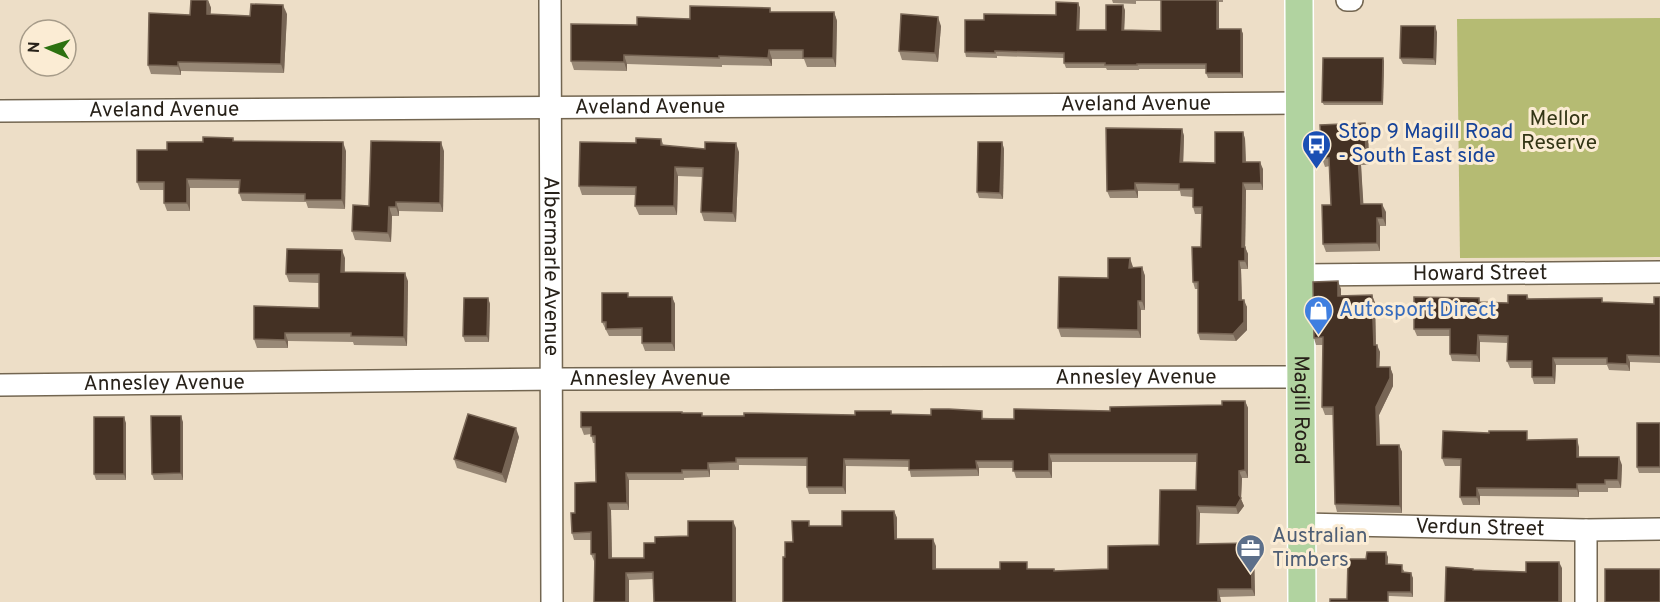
<svg xmlns="http://www.w3.org/2000/svg" width="1660" height="602" viewBox="0 0 1660 602" font-family="Overpass,sans-serif">
	<rect width="100%" height="100%" fill="#eddec7"/>
	<polygon fill="#b5bb73" points="1660,18 1660,257 1460,258 1457,19"/>
	<g fill="none" stroke-linecap="round" stroke-linejoin="round">
		<defs>
			<g id="minor">
				<path id="s1" d="M 550,0 L 552,602"/>
				<polyline points="1347,0 1352,0"/>
				<path id="s2" d="M 0,111 L 1299,103"/>
				<path id="s3" d="M 1300,275 L 1660,272"/>
				<path id="s4" d="M 0,385 L 564,379 L 1300,377"/>
				<path id="s5" d="M 1302,524 L 1586,530 L 1660,529"/>
				<polyline points="1586,530 1586,602"/>
			</g>
			<g id="major">
				<path id="s6" d="M 1299,0 L 1302,602"/>
			</g>
		</defs>
		<use href="#minor" stroke="#736651" stroke-width="24"/>
		<use href="#major" stroke="#fff" stroke-width="30"/>
		<use href="#minor" stroke="#fff" stroke-width="21"/>
		<use href="#major" stroke="#b1d3a0" stroke-width="27"/>
	</g>
	<g fill="#988876">
		<polygon points="208,0 211,8 210,15 250,16 287,14 284,73 181,71 181,75 151,74 148,65 190,15"/>
		<polygon points="1112,0 1223,0 1223,2 1219,2 1219,29 1241,29 1243,34 1243,78 1208,78 1206,73 1206,69 1139,69 1139,70 1107,70 1106,68 1066,68 1064,63 1064,58 997,56 997,58 966,57 965,52 984,20 1056,15 1078,3 1080,8 1079,30 1106,30 1125,10 1124,30 1161,31 1161,1 1136,1 1136,4 1113,3"/>
		<polygon points="770,8 771,12 834,12 837,21 836,67 807,67 804,59 772,59 772,66 722,65 722,67 627,64 627,71 574,70 571,61 637,25"/>
		<polygon points="941,26 938,62 902,60 899,51"/>
		<polygon points="1437,32 1436,65 1403,64 1400,58"/>
		<polygon points="1384,61 1383,105 1324,105 1322,102"/>
		<polygon points="1365,123 1368,131 1369,165 1361,165 1363,204 1386,212 1386,226 1380,226 1380,251 1326,252 1323,244 1331,205 1330,166 1325,167 1322,158"/>
		<polygon points="1182,129 1184,136 1183,162 1215,163 1243,132 1245,139 1246,162 1263,169 1263,190 1246,190 1245,247 1248,254 1248,269 1241,269 1242,300 1247,307 1247,330 1236,341 1200,340 1198,333 1198,289 1195,289 1193,282 1201,247 1202,214 1195,214 1193,207 1193,197 1181,196 1180,191 1138,191 1138,198 1110,198 1107,191"/>
		<polygon points="233,138 234,141 346,151 345,209 308,208 306,202 242,201 239,193 239,188 190,188 190,211 167,211 164,203 164,190 140,190 137,182 167,150 203,142"/>
		<polygon points="661,139 664,146 739,152 736,222 704,221 701,212 703,177 678,176 677,215 639,215 635,206 635,195 582,195 579,186 636,143"/>
		<polygon points="1002,142 1004,149 1003,199 979,198 977,192"/>
		<polygon points="444,151 443,212 399,211 399,216 392,216 391,242 355,240 352,231"/>
		<polygon points="345,258 345,272 408,281 407,346 354,345 353,342 288,341 288,348 257,348 254,339 319,308 319,283 289,282 286,274"/>
		<polygon points="1142,267 1145,276 1145,310 1141,310 1141,338 1061,337 1058,328 1108,278 1133,268"/>
		<polygon points="1341,289 1341,296 1372,295 1375,303 1376,345 1380,352 1379,367 1390,367 1393,375 1393,386 1379,415 1380,445 1399,445 1402,452 1402,513 1337,512 1335,504 1333,415 1325,415 1322,407 1323,345 1316,345 1314,338"/>
		<polygon points="1527,295 1529,299 1602,298 1603,302 1654,304 1660,297 1660,363 1630,362 1630,371 1609,370 1607,365 1556,365 1555,384 1534,384 1532,377 1532,368 1510,368 1507,361 1508,343 1480,342 1480,362 1452,361 1450,354 1450,336 1417,336 1414,329 1479,298 1480,302 1508,303"/>
		<polygon points="630,297 672,297 675,304 675,351 645,351 642,343 642,336 609,336 602,322"/>
		<polygon points="488,298 490,304 489,342 465,342 463,336"/>
		<polygon points="1245,401 1248,408 1248,478 1242,478 1241,499 1244,506 1238,514 1200,513 1199,544 1254,550 1255,596 1220,597 1221,602 783,602 785,557 793,542 811,526 842,526 894,511 897,518 897,539 936,546 936,569 1054,569 1055,571 1108,569 1159,545 1196,490 1197,462 1052,462 1052,478 1016,478 1013,468 979,468 979,476 911,477 909,467 846,466 846,494 809,494 807,487 807,466 739,465 739,470 710,470 710,477 684,478 684,480 629,480 629,510 611,510 612,558 644,558 655,543 736,528 736,602 654,602 653,579 629,580 629,602 594,602 594,561 591,554 591,540 574,540 572,533 575,513 596,482 595,443 593,443 591,434 584,435 581,427 682,413 704,416 855,415 891,411 892,414 1014,419 1110,411 1222,405"/>
		<polygon points="183,422 183,480 154,480 152,474"/>
		<polygon points="126,423 126,480 96,480 94,474"/>
		<polygon points="1660,423 1660,473 1639,473 1637,467"/>
		<polygon points="519,437 506,483 457,468 454,459"/>
		<polygon points="1530,440 1579,447 1579,457 1622,465 1621,488 1608,488 1608,492 1579,492 1579,497 1480,496 1480,505 1463,505 1460,497 1461,466 1445,466 1442,458"/>
		<polygon points="1388,557 1388,564 1404,570 1404,572 1413,578 1413,597 1390,596 1347,599 1366,559"/>
	</g>
	<g fill="#776555">
		<polygon points="208,0 211,8 210,23 207,14"/>
		<polygon points="1217,0 1218,0 1219,2 1219,34 1217,29"/>
		<polygon points="1078,3 1080,8 1079,35 1077,30"/>
		<polygon points="283,5 287,14 284,73 281,64"/>
		<polygon points="1123,5 1125,10 1124,35 1122,30"/>
		<polygon points="834,12 837,21 836,67 833,58"/>
		<polygon points="938,17 941,26 938,62 935,53"/>
		<polygon points="1435,26 1437,32 1436,65 1434,59"/>
		<polygon points="1241,29 1243,34 1243,78 1241,73"/>
		<polygon points="769,50 772,59 772,66 768,58"/>
		<polygon points="624,55 627,64 627,71 624,62"/>
		<polygon points="1383,58 1384,61 1383,105 1382,102"/>
		<polygon points="178,62 181,71 181,75 178,66"/>
		<polygon points="1365,123 1368,131 1369,165 1366,157"/>
		<polygon points="1182,129 1184,136 1183,169 1180,162"/>
		<polygon points="1243,132 1245,139 1246,169 1243,162"/>
		<polygon points="343,142 346,151 345,209 342,200"/>
		<polygon points="441,142 444,151 443,212 440,203"/>
		<polygon points="1002,142 1004,149 1003,199 1000,193"/>
		<polygon points="736,143 739,152 736,222 733,213"/>
		<polygon points="1358,157 1361,165 1364,213 1361,204"/>
		<polygon points="1260,162 1263,169 1263,190 1261,183"/>
		<polygon points="675,167 678,176 677,215 674,206"/>
		<polygon points="187,179 190,188 190,211 187,203"/>
		<polygon points="1135,183 1138,191 1138,198 1135,190"/>
		<polygon points="1243,183 1246,190 1245,255 1242,247"/>
		<polygon points="396,202 399,211 399,216 396,207"/>
		<polygon points="1382,204 1386,212 1386,226 1383,218"/>
		<polygon points="389,207 392,216 391,242 388,233"/>
		<polygon points="1377,218 1380,226 1380,251 1377,243"/>
		<polygon points="1245,247 1248,254 1248,269 1245,261"/>
		<polygon points="342,250 345,258 344,280 341,272"/>
		<polygon points="1130,258 1133,267 1133,276 1129,268"/>
		<polygon points="1239,261 1241,269 1242,307 1239,300"/>
		<polygon points="1142,267 1145,276 1145,310 1142,301"/>
		<polygon points="405,273 408,281 407,346 404,337"/>
		<polygon points="1338,281 1341,289 1341,304 1338,296"/>
		<polygon points="1372,295 1375,303 1376,352 1374,345"/>
		<polygon points="672,297 675,304 675,351 672,343"/>
		<polygon points="488,298 490,304 489,342 487,336"/>
		<polygon points="1244,300 1247,307 1247,330 1236,341 1233,334"/>
		<polygon points="1138,301 1141,310 1141,338 1138,330"/>
		<polygon points="285,333 288,341 288,348 285,340"/>
		<polygon points="1478,335 1480,342 1480,362 1477,355"/>
		<polygon points="1377,345 1380,352 1379,375 1377,367"/>
		<polygon points="1627,355 1630,362 1630,371 1627,364"/>
		<polygon points="1553,358 1556,365 1555,384 1553,377"/>
		<polygon points="1390,367 1393,375 1393,386 1379,415 1380,453 1377,445 1376,407"/>
		<polygon points="1245,401 1248,408 1248,478 1245,470"/>
		<polygon points="181,416 183,422 183,480 181,473"/>
		<polygon points="124,417 126,423 126,480 124,474"/>
		<polygon points="516,428 519,437 506,483 502,474"/>
		<polygon points="1577,439 1579,447 1579,465 1577,457"/>
		<polygon points="1399,445 1402,452 1402,513 1400,506"/>
		<polygon points="1049,454 1052,462 1052,478 1049,471"/>
		<polygon points="1619,457 1622,465 1621,488 1618,480"/>
		<polygon points="844,459 846,466 846,494 843,487"/>
		<polygon points="976,461 979,468 979,476 977,469"/>
		<polygon points="708,463 710,470 710,477 708,470"/>
		<polygon points="1239,471 1242,478 1241,499 1244,506 1238,514 1236,507 1239,495"/>
		<polygon points="626,473 629,480 629,510 627,503"/>
		<polygon points="1577,484 1579,492 1579,497 1577,489"/>
		<polygon points="1477,488 1480,496 1480,505 1477,497"/>
		<polygon points="608,503 611,510 612,565 609,558"/>
		<polygon points="1197,506 1200,513 1199,552 1197,544"/>
		<polygon points="894,511 897,518 897,546 895,539"/>
		<polygon points="733,521 736,528 736,602 733,602"/>
		<polygon points="933,539 936,546 936,576 933,569"/>
		<polygon points="1251,543 1254,550 1255,596 1252,589"/>
		<polygon points="1386,552 1388,557 1387,569 1386,564"/>
		<polygon points="1559,562 1562,568 1562,602 1559,602"/>
		<polygon points="626,573 629,580 629,602 626,602"/>
		<polygon points="1411,573 1413,578 1413,597 1411,592"/>
		<polygon points="1218,589 1220,597 1221,602 1218,602"/>
	</g>
	<g fill="#443124" stroke="#776555" stroke-width="1.5">
		<polygon points="191,0 207,0 207,14 250,16 251,4 283,5 281,64 178,62 178,66 148,65 149,13 190,15"/>
		<polygon points="1161,0 1217,0 1217,29 1241,29 1241,73 1206,73 1206,64 1137,64 1137,65 1105,65 1105,63 1064,63 1064,53 995,51 995,53 965,52 965,20 984,20 984,14 1056,15 1056,2 1078,3 1077,30 1106,30 1106,5 1123,5 1122,30 1161,31"/>
		<polygon points="690,6 770,8 770,12 834,12 833,58 803,58 803,50 769,50 768,58 719,56 719,58 624,55 624,62 571,61 571,24 637,25 637,17 690,19"/>
		<polygon points="901,14 938,17 935,53 899,51"/>
		<polygon points="1401,26 1435,26 1434,59 1400,58"/>
		<polygon points="1323,58 1383,58 1382,102 1322,102"/>
		<polygon points="1365,123 1366,157 1358,157 1361,204 1382,204 1383,218 1377,218 1377,243 1323,244 1322,205 1331,205 1329,158 1322,158 1320,125"/>
		<polygon points="1106,128 1182,129 1180,162 1215,163 1215,132 1243,132 1243,162 1260,162 1261,183 1243,183 1242,247 1245,247 1245,261 1239,261 1239,300 1244,300 1244,322 1233,334 1198,333 1198,282 1193,282 1192,247 1201,247 1202,207 1193,207 1193,189 1179,189 1179,184 1135,183 1135,190 1107,191"/>
		<polygon points="203,137 233,138 233,141 343,142 342,200 305,200 305,194 239,193 240,180 187,179 187,203 164,203 164,182 137,182 137,150 167,150 167,142 203,142"/>
		<polygon points="636,138 661,139 661,145 705,149 705,142 736,143 733,213 701,212 703,168 675,167 674,206 635,206 636,187 579,186 580,142 636,143"/>
		<polygon points="371,141 441,142 440,203 396,202 396,207 389,207 388,233 352,231 353,205 369,206"/>
		<polygon points="978,142 1002,142 1000,193 977,192"/>
		<polygon points="287,249 342,250 341,272 405,273 404,337 351,336 351,333 285,333 285,340 254,339 254,306 319,308 319,274 286,274"/>
		<polygon points="1108,258 1130,258 1129,268 1142,267 1142,301 1138,301 1138,330 1058,328 1059,277 1108,278"/>
		<polygon points="1338,281 1338,296 1372,295 1374,345 1377,345 1377,367 1390,367 1390,378 1376,407 1377,445 1399,445 1400,506 1335,504 1333,407 1322,407 1323,337 1314,338 1313,282"/>
		<polygon points="602,293 628,293 628,297 672,297 672,343 642,343 642,328 606,329 606,322 602,322"/>
		<polygon points="1508,295 1527,295 1527,299 1602,298 1602,302 1654,304 1654,297 1660,297 1660,356 1627,355 1627,364 1607,363 1607,358 1553,358 1553,377 1532,377 1532,361 1507,361 1508,336 1478,335 1477,355 1450,354 1450,329 1414,329 1414,297 1479,298 1479,302 1508,303"/>
		<polygon points="464,298 488,298 487,336 463,336"/>
		<polygon points="1222,401 1245,401 1245,470 1239,471 1239,495 1241,498 1236,507 1197,506 1197,544 1251,543 1252,589 1218,589 1218,602 783,602 783,557 785,557 785,542 793,542 792,521 809,521 809,526 842,526 842,511 894,511 895,539 933,539 933,569 1000,569 1000,562 1027,562 1027,569 1054,569 1054,571 1108,569 1108,546 1159,545 1160,490 1196,490 1197,454 1049,454 1049,471 1013,471 1013,461 976,461 977,469 909,470 909,460 844,459 843,487 807,487 807,458 736,458 736,462 708,463 708,470 682,470 682,473 626,473 627,503 608,503 609,558 644,558 644,543 655,543 655,537 688,536 688,521 733,521 733,602 654,602 653,572 626,573 626,602 594,602 595,554 591,554 591,532 572,533 571,513 575,513 575,483 596,482 595,436 591,436 591,427 581,427 581,412 682,412 682,413 702,413 702,416 744,416 744,413 855,415 855,411 891,411 891,414 931,415 931,409 949,409 982,411 982,419 1014,419 1014,409 1110,411 1110,407 1222,405"/>
		<polygon points="468,414 516,428 502,474 454,459"/>
		<polygon points="151,416 181,416 181,473 152,474"/>
		<rect x="94" y="417" width="30" height="57"/>
		<rect x="1637" y="423" width="23" height="44"/>
		<polygon points="1443,431 1489,433 1489,431 1527,431 1527,440 1577,439 1577,457 1619,457 1618,480 1605,480 1605,484 1577,484 1577,489 1477,488 1477,497 1460,497 1461,459 1442,458"/>
		<polygon points="1367,552 1386,552 1386,564 1402,565 1402,572 1411,573 1411,592 1388,592 1388,602 1330,602 1330,599 1347,599 1348,559 1366,559"/>
		<polygon points="1526,562 1559,562 1559,602 1445,602 1446,567 1473,569 1473,570 1526,572"/>
		<rect x="1605" y="569" width="55" height="33"/>
	</g>
	<defs>
		<symbol id="bus-pin" viewBox="-11 -11 22 30"><path d="M0 17L-7.5 6A9.5 9.5 0 1 1 7.5 6Z" fill="#1a4fb4" stroke="#fbecd4"/><path d="M-5-6H5V4H4V6H2V4H-2V6H-4V4H-5ZM-3.5-4V0h7V-4ZM-3.5 1.2v1.5H-2V1.2ZM2 1.2v1.5H3.5V1.2Z" fill="#fff"/></symbol>
		<symbol id="shop-pin" viewBox="-11 -11 22 30"><path d="M0 17L-7.5 6A9.5 9.5 0 1 1 7.5 6Z" fill="#3f7fe0" stroke="#fbecd4"/><path d="M-5-2.5h2.3a2.7 3.5 0 0 1 5.4 0H5L5.5 6h-11ZM-1.5-2.5h3a1.5 2.3 0 0 0-3 0Z" fill="#fff"/></symbol>
		<symbol id="office-pin" viewBox="-11 -11 22 30"><path d="M0 17L-7.5 6A9.5 9.5 0 1 1 7.5 6Z" fill="#5c6f8a" stroke="#fbecd4"/><path d="M-6-3h4V-5.5h4V-3h4V5H-6ZM-1-4.5V-3h2v-1.5ZM-6 0V1H6V0Z" fill="#fff"/></symbol>
	</defs>
	<g fill-rule="evenodd">
		<use href="#bus-pin" x="1300" y="128" width="33" height="45"/>
		<use href="#shop-pin" x="1302" y="294" width="33" height="45"/>
		<use href="#office-pin" x="1234" y="532" width="33" height="45"/>
	</g>
	<g text-anchor="middle" dominant-baseline="central" stroke-width="6" stroke-linejoin="round" paint-order="stroke">
		<g font-size="21" fill="#272119" stroke="#fbecd4">
			<text stroke="none"><textPath href="#s2" startOffset="1136">Aveland Avenue</textPath></text>
			<text stroke="none"><textPath href="#s2" startOffset="650">Aveland Avenue</textPath></text>
			<text stroke="none"><textPath href="#s2" startOffset="164">Aveland Avenue</textPath></text>
			<text stroke="none"><textPath href="#s1" startOffset="266">Albermarle Avenue</textPath></text>
			<text stroke="none"><textPath href="#s3" startOffset="180">Howard Street</textPath></text>
			<text stroke="none"><textPath href="#s4" startOffset="1136">Annesley Avenue</textPath></text>
			<text stroke="none"><textPath href="#s4" startOffset="650">Annesley Avenue</textPath></text>
			<text stroke="none"><textPath href="#s4" startOffset="164">Annesley Avenue</textPath></text>
			<text stroke="none"><textPath href="#s6" startOffset="410">Magill Road</textPath></text>
			<text stroke="none"><textPath href="#s5" startOffset="178">Verdun Street</textPath></text>
		</g>
		<g font-size="21" fill="#333515" stroke="#fbecd4">
			<text x="1559" y="119">Mellor<tspan x="1559" dy="24">Reserve</tspan></text>
		</g>
		<g font-size="21" fill="#164399" stroke="#fbecd4" text-anchor="start">
			<text x="1338" y="132">Stop 9 Magill Road<tspan x="1338" dy="24">- South East side</tspan></text>
		</g>
		<g font-size="21" fill="#366cbe" stroke="#fbecd4" text-anchor="start">
			<text x="1339" y="310">Autosport Direct</text>
		</g>
		<g font-size="21" fill="#4e5e75" stroke="#fbecd4" text-anchor="start">
			<text x="1272" y="536">Australian<tspan x="1272" dy="24">Timbers</tspan></text>
		</g>
	</g>
	<g transform="translate(48 48) rotate(273)"><circle r="28" fill="#fbecd4" stroke="#a69b89" stroke-width="1.5"/>
	<path d="M0-4.5L10 22L0 15L-10 22Z" fill="#2c7110"/>
	<text y="-9" font-size="16" font-weight="bold" text-anchor="middle" fill="#272119">N</text>
	</g>
</svg>
